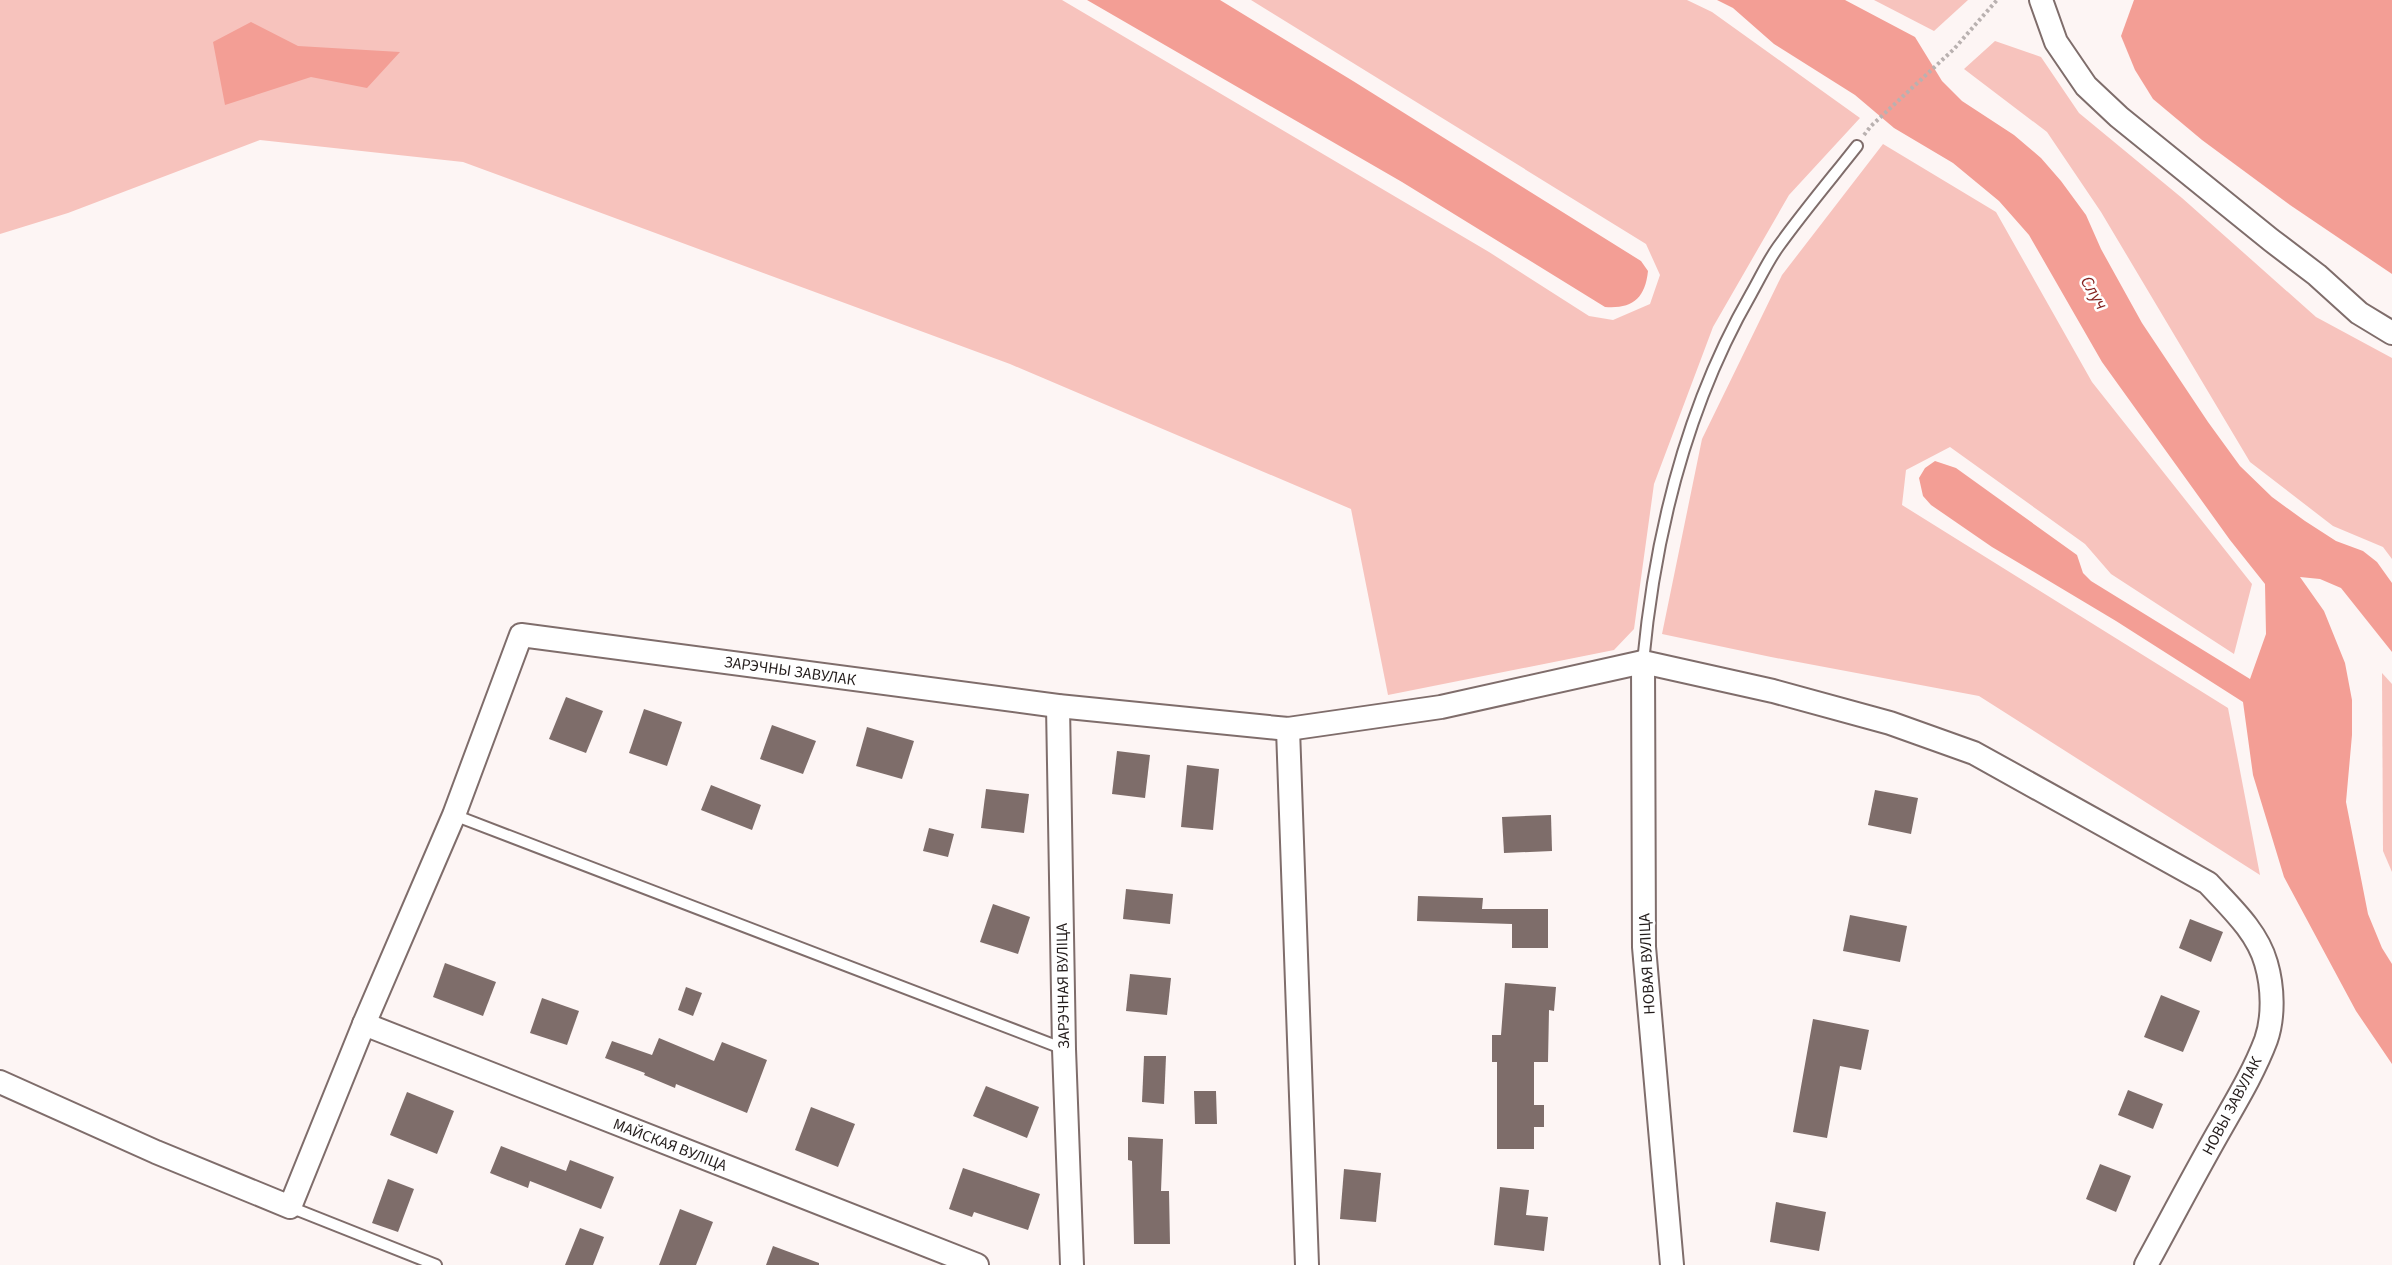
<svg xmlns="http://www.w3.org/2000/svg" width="2392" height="1265" viewBox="0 0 2392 1265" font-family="'Source Sans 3',sans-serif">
	<rect width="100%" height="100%" fill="#fdf5f4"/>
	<g fill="#f7c3bd">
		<polygon points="0,0 1062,0 1489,252 1589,316 1613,320 1650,304 1660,275 1646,244 1251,0 1687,0 1712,12 1860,118 1789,195 1713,327 1654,484 1634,629 1614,650 1388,695 1351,509 1010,364 463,162 260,140 68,213 0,234"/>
		<polygon points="1874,0 1968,0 1934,31"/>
		<polygon points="1995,41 2041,57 2079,113 2182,198 2316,317 2392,358 2392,559 2383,547 2333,526 2250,462 2101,212 2047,132 1964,69"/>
		<polygon points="1883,144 1996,212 2092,382 2252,584 2234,654 2111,574 2085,544 1950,447 1906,470 1902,505 2228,708 2260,875 1979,696 1771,657 1662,634 1702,439 1782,275"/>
		<polygon points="2382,673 2392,684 2392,872 2383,851"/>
	</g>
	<g fill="#f39e95">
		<path d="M 1087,0 L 1220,0 L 1353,81 L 1641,261 L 1648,271 C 1645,299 1632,309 1605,307 L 1402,182 Z"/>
		<polygon points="1717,0 1845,0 1915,37 1942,81 1962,101 2014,135 2041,158 2061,181 2086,215 2101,249 2142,323 2208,422 2240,466 2272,497 2305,521 2336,541 2363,551 2377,562 2392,583 2392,652 2341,588 2320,579 2300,577 2324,611 2345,663 2352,700 2352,735 2346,802 2368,914 2382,948 2392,964 2392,1064 2356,1011 2284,877 2253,775 2243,702 2116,621 1992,547 1931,505 1923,496 1919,478 1925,468 1935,461 1956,468 2077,555 2083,573 2091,581 2250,679 2266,634 2265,584 2230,540 2102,362 2029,235 1999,201 1953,163 1894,128 1855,95 1774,44 1733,8"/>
		<polygon points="2134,0 2392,0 2392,274 2290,205 2202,140 2153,99 2135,70 2121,36"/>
		<polygon points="251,22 298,46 400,52 367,88 311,77 225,105 213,42"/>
	</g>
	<g fill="#7e6d6a">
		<polygon points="566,697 603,711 586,753 549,739"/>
		<polygon points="644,709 682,722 667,766 629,753"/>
		<polygon points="772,725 816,741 803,774 760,759"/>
		<polygon points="867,727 914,741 902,779 856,766"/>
		<polygon points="1117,751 1150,755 1145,798 1112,794"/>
		<polygon points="1187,765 1219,769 1213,830 1181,827"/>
		<polygon points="711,785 761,805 752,830 701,810"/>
		<polygon points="986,789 1029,794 1024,833 981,828"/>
		<polygon points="1875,790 1918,798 1911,834 1868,825"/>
		<polygon points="1551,815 1552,851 1504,853 1502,817"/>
		<polygon points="929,828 954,834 948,857 923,851"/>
		<polygon points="1126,889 1173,894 1170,924 1123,919"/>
		<polygon points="1418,896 1483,898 1482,909 1548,909 1548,948 1512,948 1512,924 1417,921"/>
		<polygon points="993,904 1030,917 1018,954 980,942"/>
		<polygon points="1850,915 1907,926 1900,962 1843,951"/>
		<polygon points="2190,919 2223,932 2211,962 2179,948"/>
		<polygon points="445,963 496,982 483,1016 433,997"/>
		<polygon points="1130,974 1171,978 1167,1015 1126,1011"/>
		<polygon points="1505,983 1556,987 1554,1011 1549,1010 1548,1062 1534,1062 1534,1105 1544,1105 1544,1127 1534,1127 1534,1149 1497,1149 1497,1062 1492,1062 1492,1035 1501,1035"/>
		<polygon points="686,987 702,993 693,1016 678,1010"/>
		<polygon points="2161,995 2200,1011 2183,1052 2144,1037"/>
		<polygon points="542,998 579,1011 567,1045 530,1033"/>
		<polygon points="1813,1019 1869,1030 1861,1070 1840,1066 1827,1138 1793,1132"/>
		<polygon points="659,1038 714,1061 722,1042 767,1060 747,1113 676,1084 675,1088 644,1075 645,1073 605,1058 612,1041 652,1055"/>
		<polygon points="1144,1056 1166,1056 1164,1104 1142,1102"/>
		<polygon points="986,1086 1039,1107 1027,1138 973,1116"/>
		<polygon points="2128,1090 2163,1104 2153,1129 2118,1115"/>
		<polygon points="1194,1091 1216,1091 1217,1124 1195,1124"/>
		<polygon points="407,1092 454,1111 437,1154 390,1135"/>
		<polygon points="811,1107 855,1124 838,1167 795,1150"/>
		<polygon points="1128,1137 1163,1139 1161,1191 1169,1191 1170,1244 1134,1244 1132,1161 1128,1160"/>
		<polygon points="501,1146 566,1171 570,1160 614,1177 601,1209 530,1181 528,1188 490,1173"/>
		<polygon points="2100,1164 2131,1176 2116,1212 2086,1199"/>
		<polygon points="963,1168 1040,1194 1028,1230 974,1212 972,1217 949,1209"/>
		<polygon points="1344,1169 1381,1173 1376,1222 1340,1219"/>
		<polygon points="388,1179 414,1189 398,1232 372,1223"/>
		<polygon points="1500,1187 1529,1190 1526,1215 1548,1217 1544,1251 1494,1245"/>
		<polygon points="1776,1202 1826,1212 1819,1251 1770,1242"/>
		<polygon points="680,1209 713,1222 696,1265 659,1265"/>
		<polygon points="580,1228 604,1237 593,1265 565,1265"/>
		<polygon points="773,1246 819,1263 819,1265 766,1265"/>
	</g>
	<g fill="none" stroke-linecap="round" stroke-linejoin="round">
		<defs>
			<g id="service">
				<path d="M 1643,662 C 1655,534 1686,407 1751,294 C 1760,278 1768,261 1778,247 C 1803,212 1831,179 1857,146"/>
				<polyline points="454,815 1064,1049"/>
				<polyline points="290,1207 436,1265"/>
			</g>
			<g id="minor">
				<polyline points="2041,0 2056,42 2086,86 2119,117 2271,240 2317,275 2359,313 2392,333"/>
				<polyline points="1643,662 1644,947 1672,1265"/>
				<polyline points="1058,706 1064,1049 1072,1265"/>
				<polyline points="1288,729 1307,1265"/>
				<polyline points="364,1024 977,1265"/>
				<path d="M 0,1082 L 156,1152 L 290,1207 L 364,1024 L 454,815 L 521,635 L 1058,706 L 1288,729 L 1441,707 L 1643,662 L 1773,691 L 1890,723 L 1974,753 L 2208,883 C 2230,907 2257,931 2266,963 C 2273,987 2274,1017 2266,1040 C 2254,1072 2235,1103 2218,1133 C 2193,1177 2170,1221 2146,1265"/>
			</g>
		</defs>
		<use href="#service" stroke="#7f6d6b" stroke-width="14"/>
		<use href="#minor" stroke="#7f6d6b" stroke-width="26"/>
		<polyline stroke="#b9b1b0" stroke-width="4" stroke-dasharray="3 3" stroke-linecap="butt" points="1864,135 1871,126 1954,49 1997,0"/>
		<use href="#service" stroke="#fff" stroke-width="10"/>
		<use href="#minor" stroke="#fff" stroke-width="22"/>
	</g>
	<g text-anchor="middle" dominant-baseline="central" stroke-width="5" stroke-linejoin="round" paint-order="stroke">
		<g font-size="16" fill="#231c1b" stroke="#fff">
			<text transform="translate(790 671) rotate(8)">ЗАРЭЧНЫ ЗАВУЛАК</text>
			<text transform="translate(1647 964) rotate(-93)">НОВАЯ ВУЛІЦА</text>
			<text transform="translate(1063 986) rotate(-91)">ЗАРЭЧНАЯ ВУЛІЦА</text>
			<text transform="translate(2232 1106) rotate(-62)">НОВЫ ЗАВУЛАК</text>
			<text transform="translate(670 1145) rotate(21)">МАЙСКАЯ ВУЛІЦА</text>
		</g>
		<g font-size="18" font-style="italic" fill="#852320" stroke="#fff">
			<text transform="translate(2094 293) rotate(59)">Случ</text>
		</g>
	</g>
</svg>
